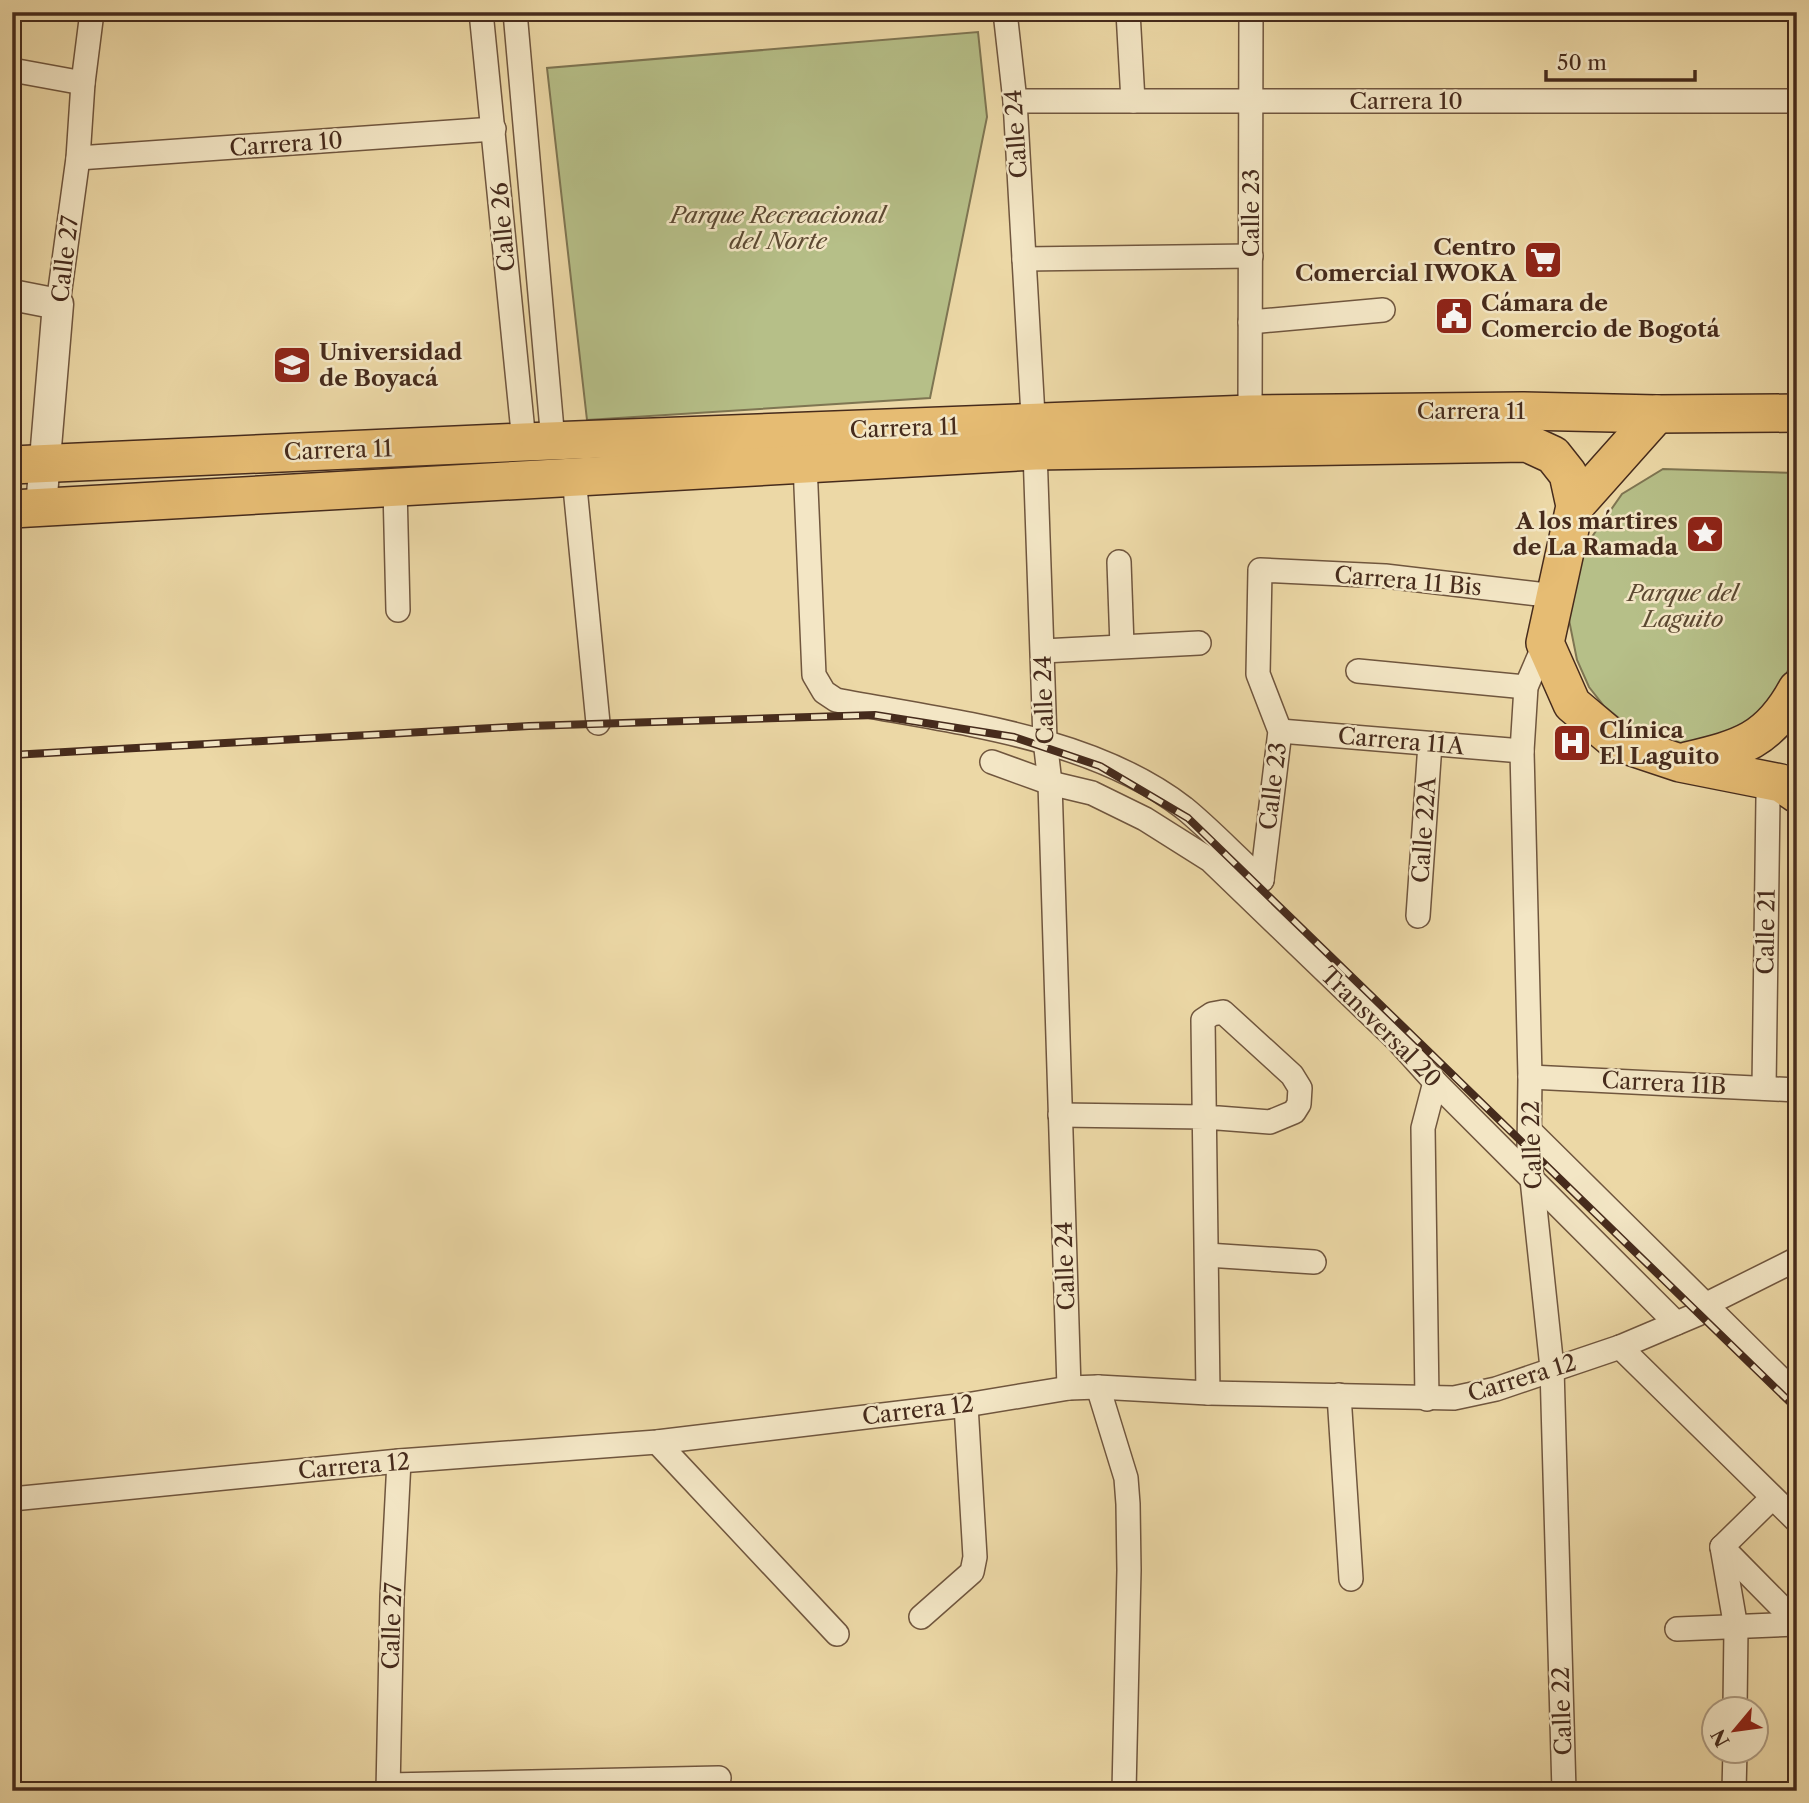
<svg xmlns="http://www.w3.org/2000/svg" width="1809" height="1803" viewBox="0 0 1809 1803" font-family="'Libre Caslon Text',serif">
	<rect width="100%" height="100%" fill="#ecd8a6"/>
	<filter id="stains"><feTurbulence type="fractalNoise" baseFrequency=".00286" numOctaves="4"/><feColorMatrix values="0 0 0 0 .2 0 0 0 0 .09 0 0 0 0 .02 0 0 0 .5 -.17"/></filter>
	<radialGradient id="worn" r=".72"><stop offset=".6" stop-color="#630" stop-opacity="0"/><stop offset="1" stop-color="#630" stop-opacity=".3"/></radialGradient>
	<g fill="#b6bf88" stroke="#7e7552" stroke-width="2">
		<polygon points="978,32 987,117 930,398 587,420 547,68"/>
		<polygon points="1663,469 1797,473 1797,618 1789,668 1772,707 1747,724 1701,743 1675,743 1625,723 1604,706 1589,687 1577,660 1569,620 1570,568 1622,494"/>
	</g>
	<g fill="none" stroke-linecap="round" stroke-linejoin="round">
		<defs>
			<g id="minor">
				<polyline points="481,12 524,442"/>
				<polyline points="515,12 553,441"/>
				<polyline points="1005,12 1015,101 1035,451 1045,740 1050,783 1069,1388"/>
				<polyline points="1128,12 1133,101"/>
				<polyline points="12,70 83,83"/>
				<polyline points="1015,101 1797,101"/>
				<polyline points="78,158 494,129"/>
				<polyline points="1024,259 1251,256"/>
				<polyline points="58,304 78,158 83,83 92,12"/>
				<polyline points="1250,322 1383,310"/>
				<polyline points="1250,414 1251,12"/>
				<path d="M 805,464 L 814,675 L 824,692 L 836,700 C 950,722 1090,735 1184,808 C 1211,830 1236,857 1262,880"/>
				<polyline points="574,477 598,723"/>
				<polyline points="395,488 398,610"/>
				<polyline points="1119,562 1122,646"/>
				<polyline points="1545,643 1526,687 1522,751 1530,1077 1529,1151 1552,1368 1564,1791"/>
				<polyline points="1043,651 1199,643"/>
				<polyline points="1358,671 1526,687"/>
				<polyline points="1280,731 1522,751"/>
				<polyline points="992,762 1050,783 1092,793 1145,819 1210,860 1398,1041 1435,1082 1676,1323"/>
				<polyline points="1262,880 1280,731 1258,674 1260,570 1385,576 1555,596"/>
				<polyline points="1418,916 1430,744"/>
				<polyline points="1530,1077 1797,1090"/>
				<polyline points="1764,1088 1768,798 1772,789 1788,779"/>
				<polyline points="1060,1115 1205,1117 1270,1122 1294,1112 1299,1104 1300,1088 1292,1075 1223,1012 1212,1014 1203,1020 1208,1393"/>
				<polyline points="1530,1131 1797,1395"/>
				<polyline points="1207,1255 1314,1262"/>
				<polyline points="1620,1347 1797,1521"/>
				<polyline points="1098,1387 1126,1478 1128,1504 1129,1570 1124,1791"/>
				<polyline points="1339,1395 1351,1579"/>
				<polyline points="1427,1399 1423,1128 1435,1082"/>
				<polyline points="657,1442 837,1634"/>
				<polyline points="12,1499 399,1461 657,1442 966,1405 1069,1388 1098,1387 1208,1393 1454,1398 1496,1389 1620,1347 1698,1314 1707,1304 1797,1259"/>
				<polyline points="1722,1547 1797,1623"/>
				<polyline points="921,1617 972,1572 975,1557 966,1405"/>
				<polyline points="1677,1629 1797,1624"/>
				<polyline points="1735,1708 1736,1628 1722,1547 1772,1498"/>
				<polyline points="388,1785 719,1778"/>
				<polyline points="388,1791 392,1597 399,1461"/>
				<polyline points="1734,1791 1735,1750"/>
			</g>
			<polyline id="tertiary" points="12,295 58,304 41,507"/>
			<g id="primary">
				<polyline points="12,465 524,442 1250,414 1522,411 1657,414 1797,413"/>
				<polyline points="1575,506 1657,414"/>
				<polyline points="12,509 1035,451 1527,443 1553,455 1568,474 1575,506 1545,643 1572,704 1617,742 1680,763 1781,783 1797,794"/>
				<path d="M 1687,761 C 1741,748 1769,741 1797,689"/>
			</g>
		</defs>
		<use href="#minor" stroke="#70563e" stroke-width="26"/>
		<use href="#tertiary" stroke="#70563e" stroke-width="33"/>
		<use href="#primary" stroke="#462b1c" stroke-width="40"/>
		<use href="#minor" stroke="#f3e6c5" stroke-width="23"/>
		<use href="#tertiary" stroke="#f3e6c5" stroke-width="30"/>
		<use href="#primary" stroke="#e6bc73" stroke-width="37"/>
		<defs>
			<polyline id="rail" points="12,755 529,726 875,715 1014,737 1100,766 1188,818 1797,1409"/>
		</defs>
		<use href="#rail" stroke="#462b1c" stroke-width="8"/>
		<use href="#rail" stroke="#f3e6c5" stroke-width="5" stroke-dasharray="16" stroke-linecap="butt"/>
	</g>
	<defs>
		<symbol id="supermarket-square" viewBox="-11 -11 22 22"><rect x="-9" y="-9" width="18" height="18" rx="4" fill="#8f2418" stroke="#f3e6c5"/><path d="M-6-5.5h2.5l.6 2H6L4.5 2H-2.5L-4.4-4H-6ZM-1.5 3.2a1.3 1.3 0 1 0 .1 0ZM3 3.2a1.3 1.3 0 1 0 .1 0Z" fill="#fff"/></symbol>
		<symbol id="civic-square" viewBox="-11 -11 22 22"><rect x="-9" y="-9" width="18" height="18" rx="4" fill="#8f2418" stroke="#f3e6c5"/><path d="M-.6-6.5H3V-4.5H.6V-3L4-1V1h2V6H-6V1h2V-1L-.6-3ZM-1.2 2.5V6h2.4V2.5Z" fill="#fff"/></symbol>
		<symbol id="university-square" viewBox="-11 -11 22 22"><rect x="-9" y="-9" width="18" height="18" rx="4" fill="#8f2418" stroke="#f3e6c5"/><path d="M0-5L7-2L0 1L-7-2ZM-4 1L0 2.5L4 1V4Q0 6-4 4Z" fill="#fff"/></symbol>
		<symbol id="sight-square" viewBox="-11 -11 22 22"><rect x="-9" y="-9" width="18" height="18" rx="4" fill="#8f2418" stroke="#f3e6c5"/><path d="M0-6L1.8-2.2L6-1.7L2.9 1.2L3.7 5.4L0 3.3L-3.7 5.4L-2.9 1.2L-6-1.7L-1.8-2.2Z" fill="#fff"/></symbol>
		<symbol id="hospital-square" viewBox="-11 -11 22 22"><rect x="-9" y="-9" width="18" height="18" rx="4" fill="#8f2418" stroke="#f3e6c5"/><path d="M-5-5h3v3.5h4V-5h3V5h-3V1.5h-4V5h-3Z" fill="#fff"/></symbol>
	</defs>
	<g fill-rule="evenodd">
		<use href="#supermarket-square" x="1521" y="238" width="44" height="44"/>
		<use href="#civic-square" x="1432" y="294" width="44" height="44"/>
		<use href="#university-square" x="270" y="343" width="44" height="44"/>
		<use href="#sight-square" x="1683" y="512" width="44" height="44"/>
		<use href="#hospital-square" x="1550" y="721" width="44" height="44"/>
	</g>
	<g text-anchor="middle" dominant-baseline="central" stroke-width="5" stroke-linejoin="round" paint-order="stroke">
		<g font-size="23" fill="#462b1c" stroke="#f3e6c5">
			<text x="1406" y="101">Carrera 10</text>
			<text transform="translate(1016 134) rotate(-94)">Calle 24</text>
			<text transform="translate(286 144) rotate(-4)">Carrera 10</text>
			<text transform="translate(1251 213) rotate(-90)">Calle 23</text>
			<text transform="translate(503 227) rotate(-95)">Calle 26</text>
			<text transform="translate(65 259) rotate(-83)">Calle 27</text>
			<text x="1471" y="411">Carrera 11</text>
			<text transform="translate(904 428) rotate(-2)">Carrera 11</text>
			<text transform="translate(338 450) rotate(-2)">Carrera 11</text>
			<text transform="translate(1408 581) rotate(5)">Carrera 11 Bis</text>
			<text transform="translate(1044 700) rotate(-92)">Calle 24</text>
			<text transform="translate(1401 741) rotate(5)">Carrera 11A</text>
			<text transform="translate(1273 786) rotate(-83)">Calle 23</text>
			<text transform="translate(1424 830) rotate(-86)">Calle 22A</text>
			<text transform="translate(1766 932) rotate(-89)">Calle 21</text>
			<text transform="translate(1381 1027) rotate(45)">Transversal 20</text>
			<text transform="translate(1664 1083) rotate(3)">Carrera 11B</text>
			<text transform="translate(1532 1145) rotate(-92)">Calle 22</text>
			<text transform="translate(1065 1266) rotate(-92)">Calle 24</text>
			<text transform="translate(1522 1378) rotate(-17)">Carrera 12</text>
			<text transform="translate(918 1410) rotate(-7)">Carrera 12</text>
			<text transform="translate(354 1466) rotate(-5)">Carrera 12</text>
			<text transform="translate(392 1626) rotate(-88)">Calle 27</text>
			<text transform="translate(1562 1711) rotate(-92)">Calle 22</text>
		</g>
		<g font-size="23" font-style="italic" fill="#5c4932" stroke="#f3e6c5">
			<text x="778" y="215">Parque Recreacional<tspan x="778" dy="26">del Norte</tspan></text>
			<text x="1683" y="593">Parque del<tspan x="1683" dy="26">Laguito</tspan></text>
		</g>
		<g font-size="23" font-weight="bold" fill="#462b1c" stroke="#f3e6c5" text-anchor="start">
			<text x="1516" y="247" text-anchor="end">Centro<tspan x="1516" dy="26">Comercial IWOKA</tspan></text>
			<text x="1481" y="303">Cámara de<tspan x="1481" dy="26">Comercio de Bogotá</tspan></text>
			<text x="319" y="352">Universidad<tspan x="319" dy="26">de Boyacá</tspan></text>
			<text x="1678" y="521" text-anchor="end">A los mártires<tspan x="1678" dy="26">de La Ramada</tspan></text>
			<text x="1599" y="730">Clínica<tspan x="1599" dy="26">El Laguito</tspan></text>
		</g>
	</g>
	<rect width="1809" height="1803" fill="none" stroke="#ecd8a6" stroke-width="42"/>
	<rect x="14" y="14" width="1781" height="1775" fill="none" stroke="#462b1c" stroke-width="3.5"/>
	<rect x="21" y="21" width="1767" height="1761" fill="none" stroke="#462b1c" stroke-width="2"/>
	<g transform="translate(1735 1730) rotate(241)"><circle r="33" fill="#f3e6c5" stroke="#ae9b81" stroke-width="2"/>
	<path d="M0-5L12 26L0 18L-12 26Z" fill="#8f2418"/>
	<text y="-10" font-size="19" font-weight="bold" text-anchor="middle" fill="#462b1c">N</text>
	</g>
	<path d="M1546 70v10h149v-10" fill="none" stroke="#462b1c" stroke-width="3.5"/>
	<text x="1557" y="70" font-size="21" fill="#462b1c" stroke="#f3e6c5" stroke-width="5" paint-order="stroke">50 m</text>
	<rect width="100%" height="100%" filter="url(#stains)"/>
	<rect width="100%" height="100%" fill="url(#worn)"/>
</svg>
